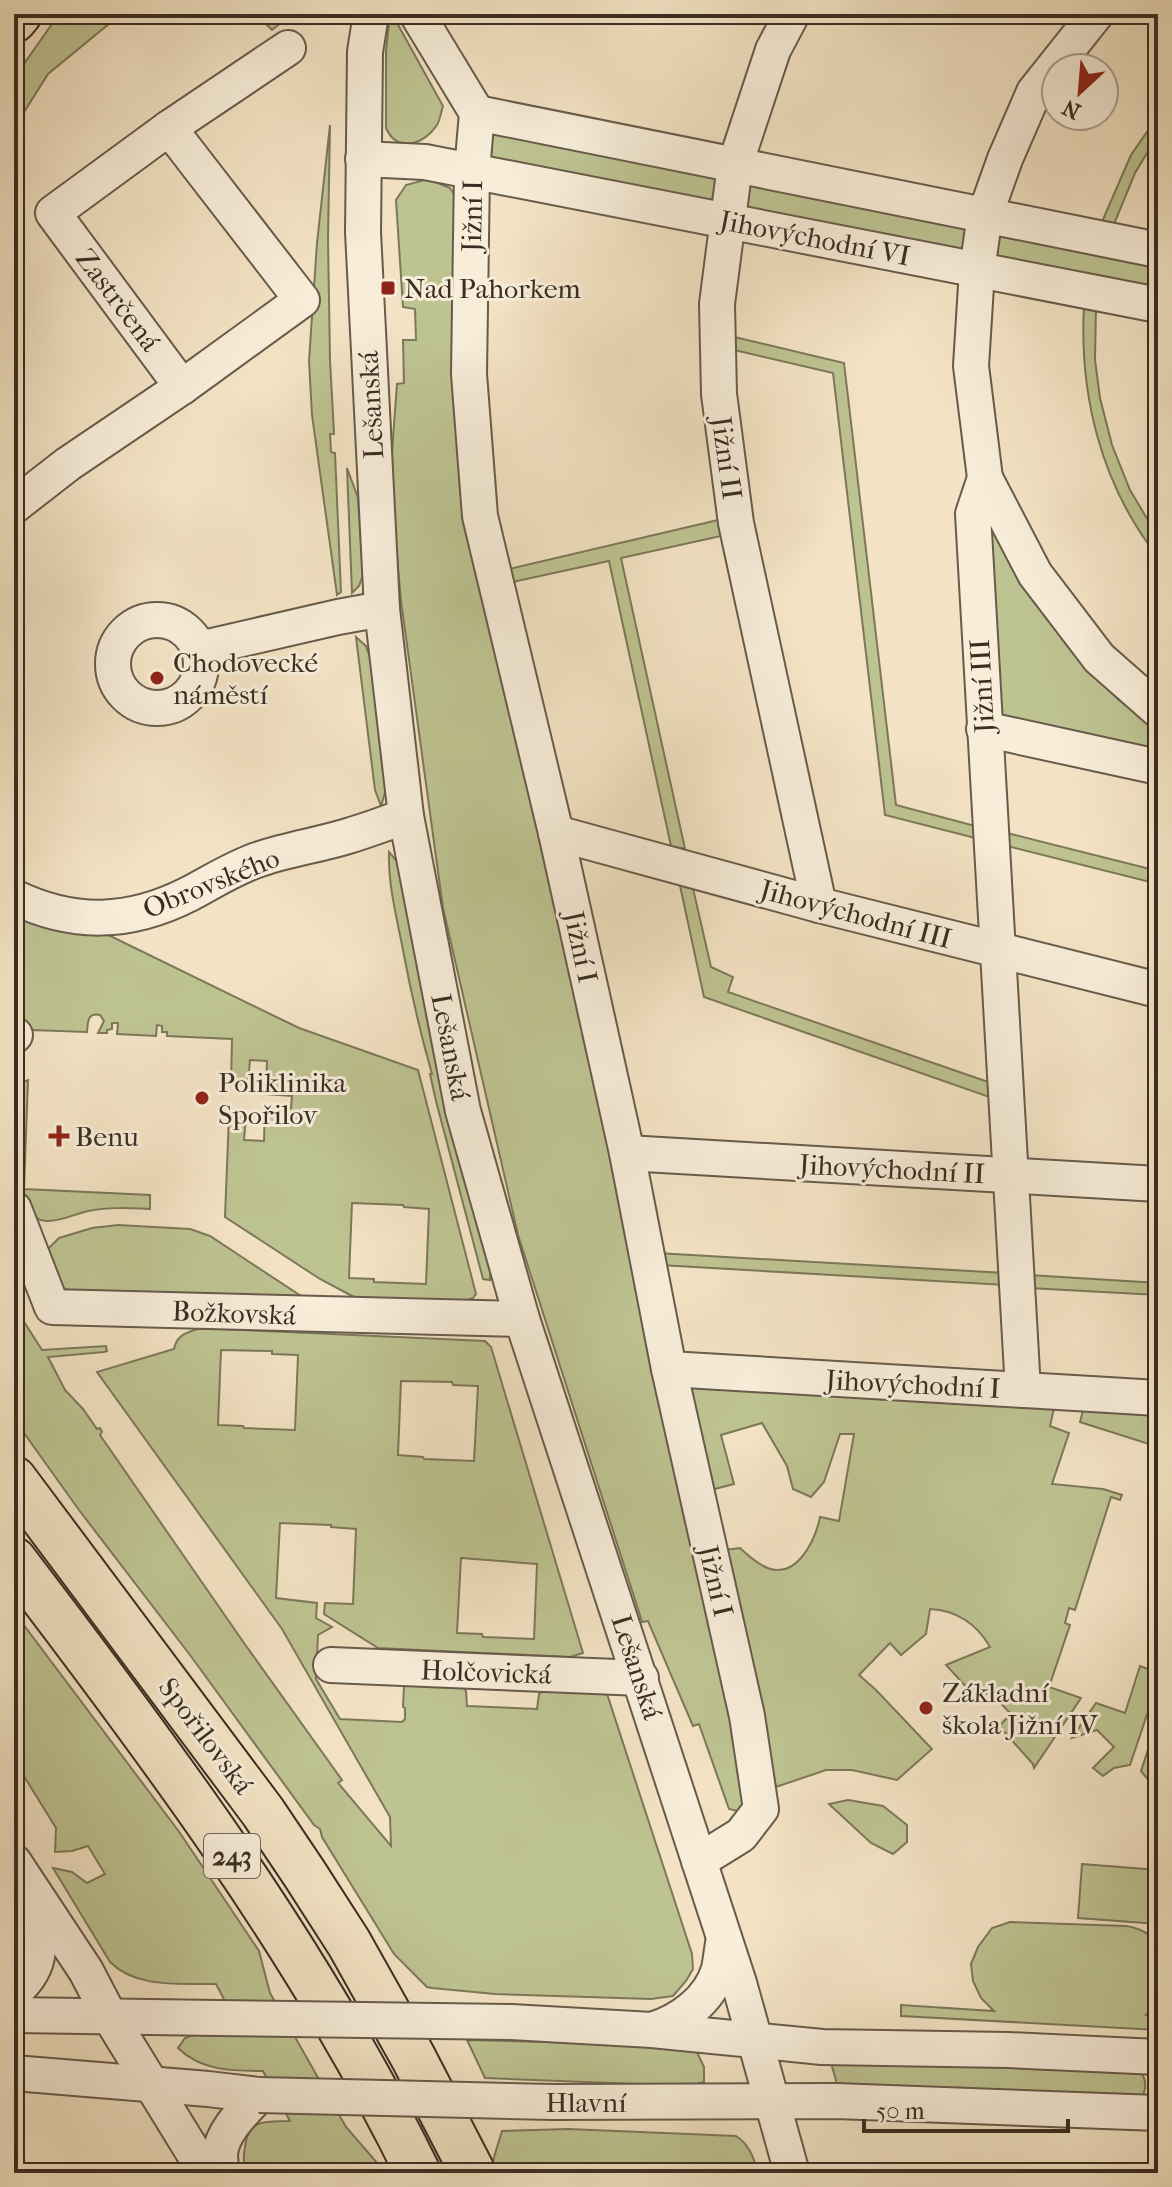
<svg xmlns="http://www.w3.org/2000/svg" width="1172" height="2187" viewBox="0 0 1172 2187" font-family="'IM FELL French Canon',serif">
	<rect width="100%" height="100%" fill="#f3e3c4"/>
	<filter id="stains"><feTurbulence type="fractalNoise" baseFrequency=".0025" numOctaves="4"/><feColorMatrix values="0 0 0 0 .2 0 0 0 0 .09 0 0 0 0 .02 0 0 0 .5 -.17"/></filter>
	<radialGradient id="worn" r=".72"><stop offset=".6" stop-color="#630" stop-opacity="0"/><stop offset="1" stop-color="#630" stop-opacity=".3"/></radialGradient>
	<g fill="#bec392" stroke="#7c785a" stroke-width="2" fill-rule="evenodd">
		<polygon points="59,14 121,14 48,74 14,128 14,78"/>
		<polygon points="256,14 292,14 272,30"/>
		<path d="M 390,14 L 392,14 L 443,106 C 441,112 440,120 437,125 C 424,145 397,153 386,128 L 386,51 Z"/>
		<polygon points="1158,116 1158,135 1135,173 1112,229 1101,224 1131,155"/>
		<polygon points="330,125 328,239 330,360 334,434 330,434 331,452 335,453 341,592 337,595 312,415 309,361 317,243"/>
		<polygon points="487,129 718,171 710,210 485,164"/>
		<polygon points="738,175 969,221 966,249 959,260 733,214"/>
		<polygon points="428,179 450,188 461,204 455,366 737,1711 750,1793 742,1812 729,1809 699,1724 693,1726 648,1621 642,1622 638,1609 518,1235 443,908 401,601 390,479 397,384 404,383 403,340 416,340 415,309 403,307 396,200 406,185"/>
		<polygon points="991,230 1158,257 1158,298 992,266"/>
		<path d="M 1084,305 L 1096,307 L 1095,360 L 1100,398 L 1112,445 L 1130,490 L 1158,537 L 1158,557 C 1101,485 1079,395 1084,305 Z"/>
		<polygon points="730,336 844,363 896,805 979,827 979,839 885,815 833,373 730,349"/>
		<polygon points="347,468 358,498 363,575 359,586 352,593"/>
		<polygon points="718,520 721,536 621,558 685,849 671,846 609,561 508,583 505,570"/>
		<polygon points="991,532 1001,535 1027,588 1067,644 1119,700 1158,729 1158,762 991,722"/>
		<polygon points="356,637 366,646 372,663 388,783 381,806 375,790"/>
		<polygon points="1003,832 1158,871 1158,884 1003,845"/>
		<path d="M 389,852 L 400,865 L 490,1262 L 490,1280 L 483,1279 L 436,1101 L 430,1074 L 432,1074 C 420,1032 410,988 402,945 C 396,915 388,883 389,852 Z"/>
		<polygon points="679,881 692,884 711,967 733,977 728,992 994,1084 992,1098 704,997"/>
		<path d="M 14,907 L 92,927 L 299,1028 L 418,1070 L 476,1294 L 473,1298 L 462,1302 L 363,1300 L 352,1296 L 320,1279 L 225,1217 L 229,1115 L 246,1117 L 244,1140 L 264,1141 L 265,1107 L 291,1108 L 292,1096 L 266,1094 L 267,1061 L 250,1060 L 248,1084 L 231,1083 L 232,1039 L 167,1036 L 167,1032 L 162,1032 L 162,1026 L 157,1025 L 156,1036 L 117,1034 L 118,1023 L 112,1023 L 112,1029 L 107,1030 L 107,1033 L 98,1033 L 104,1021 L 100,1015 C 87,1012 88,1023 87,1032 L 31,1030 L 14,1033 ZM 352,1203 L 403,1205 L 404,1207 L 429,1209 L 426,1284 L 374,1282 L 374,1279 L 349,1278 Z"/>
		<path d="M 28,1080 L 24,1189 L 150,1195 L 150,1209 C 129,1208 108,1207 88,1211 C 75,1214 59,1222 46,1221 C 6,1219 14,1113 14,1086 Z"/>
		<polygon points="118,1225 190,1229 210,1236 307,1300 74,1293 59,1286 47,1250 59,1238 92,1228"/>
		<polygon points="657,1253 1005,1273 1005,1285 660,1265"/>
		<polygon points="1029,1275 1158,1283 1158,1295 1029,1288"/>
		<path d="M 14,1306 L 42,1350 L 106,1346 L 107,1351 L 104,1352 L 48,1357 L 65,1390 L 83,1409 L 97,1429 L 100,1428 L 102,1432 L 100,1435 L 244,1643 L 342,1780 L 338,1783 L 391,1846 L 390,1817 L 282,1629 L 97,1372 L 174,1349 C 177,1334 187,1333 200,1328 L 485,1341 L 491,1347 L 583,1653 L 570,1657 L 378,1648 L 324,1614 L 325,1603 L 353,1604 L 356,1529 L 331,1527 L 331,1525 L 280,1523 L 276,1598 L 317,1603 L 316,1618 L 332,1627 L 318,1635 L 316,1679 L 340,1719 L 402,1722 L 405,1719 L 405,1708 L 403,1707 L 404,1685 L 461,1685 L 466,1691 L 467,1706 L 537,1709 L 539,1694 L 544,1690 L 579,1690 L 607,1694 L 692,1954 L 693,1969 L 686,1981 L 673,1996 L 651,1999 L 495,1994 L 432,1988 L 427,1987 L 394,1954 L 322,1837 L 320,1829 L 314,1825 L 190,1655 L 79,1510 L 14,1419 ZM 221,1350 L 272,1351 L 272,1354 L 298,1355 L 295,1430 L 244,1428 L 243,1426 L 218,1425 ZM 401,1381 L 452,1382 L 453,1385 L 478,1386 L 474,1461 L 424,1459 L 423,1457 L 398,1455 ZM 461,1558 L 537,1564 L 534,1639 L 483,1637 L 482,1634 L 457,1633 Z"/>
		<path d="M 688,1384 L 1054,1408 L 1050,1426 L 1069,1433 L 1052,1484 L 1103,1489 L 1122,1495 L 1120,1500 L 1111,1497 L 1075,1610 L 1069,1608 L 1065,1623 L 1070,1625 L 1049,1687 L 1081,1698 L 1034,1768 L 1033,1764 L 999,1726 L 1011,1714 L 989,1691 L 979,1701 L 946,1665 L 990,1647 C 977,1624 956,1610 930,1609 L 926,1634 L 901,1655 L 890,1643 L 859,1675 L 876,1690 L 932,1749 L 897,1780 L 852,1770 L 826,1770 L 776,1787 L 724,1550 L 740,1548 C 759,1566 780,1582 801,1558 C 811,1546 817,1532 820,1517 L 839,1521 L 854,1434 L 840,1434 L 824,1482 L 811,1497 L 793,1489 L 787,1466 L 762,1423 L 721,1435 L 734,1484 L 711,1490 Z"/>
		<polygon points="1083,1410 1158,1414 1158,1447 1080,1422"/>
		<path d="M 14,1612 L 180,1833 L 259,1951 L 270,1993 L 346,2127 L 379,2165 L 384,2173 L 248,2173 C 243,2164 243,2157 245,2147 C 248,2117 268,2122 290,2121 L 263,2071 C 233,2071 201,2071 178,2048 L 185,2038 L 197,2034 L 242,2034 L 216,1984 C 180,1983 137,1989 110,1962 L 53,1868 L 72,1872 L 87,1883 L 105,1874 L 88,1846 L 72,1851 L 55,1852 L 56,1828 L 14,1760 Z"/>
		<polygon points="1140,1666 1158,1673 1158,1682 1130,1765 1114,1768 1103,1776 1093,1768 1114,1747 1097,1730 1072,1738 1096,1703 1125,1713"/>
		<polygon points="1158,1719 1158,1791 1154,1792 1150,1782 1141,1771"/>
		<polygon points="848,1800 883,1806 907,1825 907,1842 893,1854 871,1843 829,1804"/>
		<polygon points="1082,1864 1158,1870 1158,1924 1078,1918"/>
		<path d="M 1010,1922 L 1126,1926 C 1140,1928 1148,1933 1158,1943 L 1158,2002 L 1146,2015 L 1158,2016 L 1158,2030 L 901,2016 L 901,2005 L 994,2011 L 981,1998 L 973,1981 L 971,1964 L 978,1947 L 992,1928 Z"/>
		<polygon points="467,2040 627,2044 697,2052 704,2067 704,2082 687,2086 485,2078"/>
		<path d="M 838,2061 L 1141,2071 C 1146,2081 1147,2087 1142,2097 L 841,2085 L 837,2084 L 831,2063 Z"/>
		<polygon points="413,2125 431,2126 454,2173 437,2173"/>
		<path d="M 568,2129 L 736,2136 C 749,2144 754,2158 758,2173 L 496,2173 L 492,2164 L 502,2131 Z"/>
	</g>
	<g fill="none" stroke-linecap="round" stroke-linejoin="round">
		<defs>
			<g id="minor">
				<polyline points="371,14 365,52 363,232 382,609 406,816 463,1111 522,1319 739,1983 792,2173"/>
				<polyline points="417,14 477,113 472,171 469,374 480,516 556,833 627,1153 669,1369 747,1716 761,1809 741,1835 699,1861"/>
				<polyline points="792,14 773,50 735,165 717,304 719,394 736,523 819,905"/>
				<polyline points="477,113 1158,250"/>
				<polyline points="363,159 425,162 1158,305"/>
				<polyline points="182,387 53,213 169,128 288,48"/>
				<polyline points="985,478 1035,574 1099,658 1158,710"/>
				<polyline points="14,506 68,464 182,387 302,300 169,128"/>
				<circle cx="157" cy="664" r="44"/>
				<polyline points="199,649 338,617 382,609"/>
				<polyline points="984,729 1158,767"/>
				<polyline points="556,833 819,905 1158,990"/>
				<path d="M 14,897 C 74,926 130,924 189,894 C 212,882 235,867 260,859 C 289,849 319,845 348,836 C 368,830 387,823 406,816"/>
				<polyline points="14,1036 15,1035"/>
				<polyline points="627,1153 1158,1184"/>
				<polyline points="14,1209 52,1307 522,1319"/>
				<polyline points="669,1369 1158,1398"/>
				<polyline points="1023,1390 973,514 985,478 971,366 977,270 985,215 1005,159 1034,92 1096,14"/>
				<polyline points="331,1665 641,1678"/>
				<polyline points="14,1862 86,1971 110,2017 206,2173"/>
				<path d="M 14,1992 C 48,1963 39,1937 29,1899"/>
				<polyline points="14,2015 218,2018"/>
				<polyline points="511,2022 652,2030 822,2047 1008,2050 1158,2057"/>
				<path d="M 652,2030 C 681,2021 710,2000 719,1969 C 721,1959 722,1948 724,1938"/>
				<polyline points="14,2073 208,2089 259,2095"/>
				<polyline points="553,2102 836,2101 1158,2113"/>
				<path d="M 222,2173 C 221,2167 220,2160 220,2154 C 222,2131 244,2111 259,2095"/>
			</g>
			<g id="highway">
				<polyline points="14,20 19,14"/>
				<polyline points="14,1479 263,1812 304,1873 349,1943 413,2057 473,2173"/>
				<path d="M 14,1560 C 163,1755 310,1952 418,2173"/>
			</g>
		</defs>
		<use href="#minor" stroke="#685b4b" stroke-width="38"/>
		<use href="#highway" stroke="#3a2e23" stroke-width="48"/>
		<use href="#minor" stroke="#f7edd9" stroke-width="34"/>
		<use href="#highway" stroke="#f3e3c4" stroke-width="44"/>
		<defs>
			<g id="minor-bridge">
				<polyline points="218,2018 511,2022"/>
				<polyline points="259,2095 553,2102"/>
			</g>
		</defs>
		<use href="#minor-bridge" stroke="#685b4b" stroke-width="38" stroke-linecap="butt"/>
		<use href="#minor-bridge" stroke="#f7edd9" stroke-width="34"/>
	</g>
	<g fill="#8f2418" stroke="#f7edd9" stroke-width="3">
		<rect x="380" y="280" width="16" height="16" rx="4"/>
		<circle cx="157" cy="678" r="8"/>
		<circle cx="202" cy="1098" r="8"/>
		<path d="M55 1124h8v8h8v8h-8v8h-8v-8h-8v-8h8z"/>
		<circle cx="926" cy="1708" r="8"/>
	</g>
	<g text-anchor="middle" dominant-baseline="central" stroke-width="6" stroke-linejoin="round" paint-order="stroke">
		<rect fill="#f7edd9" stroke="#73675a" stroke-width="2" x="204" y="1834" width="56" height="44" rx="6"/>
		<g font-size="26" font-weight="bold" fill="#3a2e23">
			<text x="232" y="1856">243</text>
		</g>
		<g font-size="28" fill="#3a2e23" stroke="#f7edd9">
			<text transform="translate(472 216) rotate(-89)">Jižní I</text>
			<text transform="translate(815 238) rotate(11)">Jihovýchodní VI</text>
			<text transform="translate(118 300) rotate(53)">Zastrčená</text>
			<text transform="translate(371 405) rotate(-93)">Lešanská</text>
			<text transform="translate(727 458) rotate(82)">Jižní II</text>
			<text transform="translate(982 686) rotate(-93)">Jižní III</text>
			<text transform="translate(211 883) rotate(-22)">Obrovského</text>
			<text transform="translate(856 914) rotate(15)">Jihovýchodní III</text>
			<text transform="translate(581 947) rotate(78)">Jižní I</text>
			<text transform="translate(451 1047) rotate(79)">Lešanská</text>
			<text transform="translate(892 1169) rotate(3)">Jihovýchodní II</text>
			<text transform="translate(234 1313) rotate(2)">Božkovská</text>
			<text transform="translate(913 1384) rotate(3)">Jihovýchodní I</text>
			<text transform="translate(716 1581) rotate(77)">Jižní I</text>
			<text transform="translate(637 1667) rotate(72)">Lešanská</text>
			<text transform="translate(486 1672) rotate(2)">Holčovická</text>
			<text transform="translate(206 1736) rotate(53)">Spořilovská</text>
			<text x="586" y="2102">Hlavní</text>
		</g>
		<g font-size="28" fill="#3a2e23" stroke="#f7edd9" text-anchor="start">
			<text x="404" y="288">Nad Pahorkem</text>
			<text x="173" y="662">Chodovecké<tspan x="173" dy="32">náměstí</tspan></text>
			<text x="218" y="1082">Poliklinika<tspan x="218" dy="32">Spořilov</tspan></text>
			<text x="75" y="1136">Benu</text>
			<text x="942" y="1692">Základní<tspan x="942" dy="32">škola Jižní IV</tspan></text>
		</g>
	</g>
	<rect width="1172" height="2187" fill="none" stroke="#f3e3c4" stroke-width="48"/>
	<rect x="16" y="16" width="1140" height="2155" fill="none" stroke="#3a2e23" stroke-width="4"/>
	<rect x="24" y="24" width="1124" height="2139" fill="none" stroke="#3a2e23" stroke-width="2"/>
	<g transform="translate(1080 92) rotate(206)"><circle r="38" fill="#f7edd9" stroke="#aba190" stroke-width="2"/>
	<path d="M0-6L14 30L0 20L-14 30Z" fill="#8f2418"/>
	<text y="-12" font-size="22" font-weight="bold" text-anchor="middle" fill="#3a2e23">N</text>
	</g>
	<path d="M864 2119v12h204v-12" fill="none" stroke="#3a2e23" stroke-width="4"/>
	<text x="876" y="2119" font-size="24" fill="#3a2e23" stroke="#f7edd9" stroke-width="6" paint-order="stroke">50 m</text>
	<rect width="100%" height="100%" filter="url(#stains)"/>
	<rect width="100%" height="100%" fill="url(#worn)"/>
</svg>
